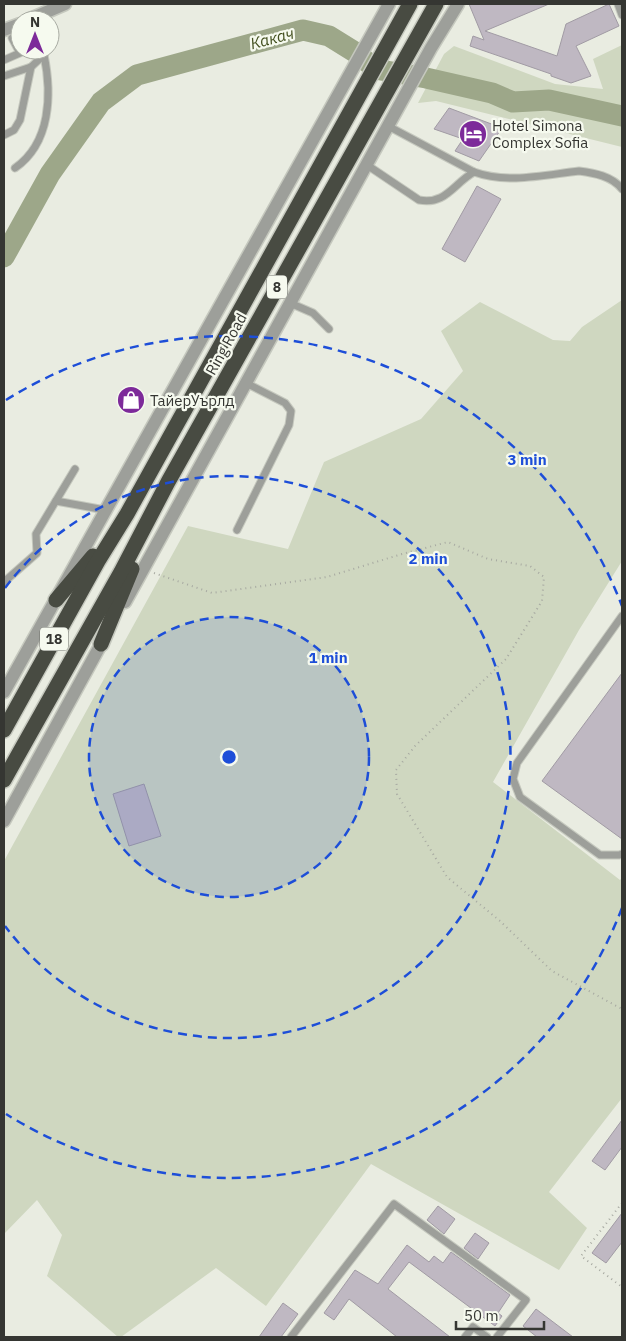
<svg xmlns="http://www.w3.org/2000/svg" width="626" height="1341" viewBox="0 0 626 1341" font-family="'IBM Plex Sans',sans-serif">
	<rect width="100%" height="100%" fill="#e9ece1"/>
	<g fill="#cfd7c0">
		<polygon points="622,45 622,147 436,101 418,103 444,54 454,46 555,84 603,89 593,59"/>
		<polygon points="622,300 622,561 579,630 493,782 620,880 622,878 622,1098 549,1192 587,1228 559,1270 371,1164 266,1306 216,1268 121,1337 118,1337 47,1276 62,1235 37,1200 4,1234 4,861 188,526 288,549 324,462 421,419 463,371 441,331 480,302 553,340 570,341 582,327"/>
	</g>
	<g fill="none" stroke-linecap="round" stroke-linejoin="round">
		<polyline stroke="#9da789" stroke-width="21" points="4,257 50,174 101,102 137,75 303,30 329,36 358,54 375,69 426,78 492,93 513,102 549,100 622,116"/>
	</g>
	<g fill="#bfb8c2" stroke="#a19ba4">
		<polygon points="469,4 549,4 485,31 557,56 566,24 609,4 619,26 576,46 591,76 571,83 551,76 551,74 470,46 473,36 484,40"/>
		<polygon points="449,108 502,128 479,161 455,151 463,139 434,129"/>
		<polygon points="477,186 501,199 465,262 442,249"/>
		<polygon points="622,673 622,839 542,781"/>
		<polygon points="144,784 161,836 129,846 113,794"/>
		<polygon points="622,1120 622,1147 605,1170 592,1161"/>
		<polygon points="438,1206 455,1219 444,1234 427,1220"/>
		<polygon points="622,1213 622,1242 606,1263 592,1253"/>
		<polygon points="475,1233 489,1243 478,1259 464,1248"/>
		<polygon points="407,1245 429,1262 434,1256 443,1263 451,1252 510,1295 498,1313 502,1316 495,1326 409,1262 388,1289 450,1337 397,1337 349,1299 334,1320 324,1313 355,1270 378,1284"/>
		<polygon points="283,1303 298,1314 281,1337 259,1337"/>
		<polygon points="536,1309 573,1337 537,1337 523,1326"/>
	</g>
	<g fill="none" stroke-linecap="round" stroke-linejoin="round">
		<defs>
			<g id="lane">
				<polyline points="618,4 622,15"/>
				<polyline points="4,60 20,53 12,38 20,35"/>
				<polyline points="4,76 31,67 44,55 45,50"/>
				<path d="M 388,126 L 474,172 C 508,184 544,175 579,171 C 594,173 612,176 622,189"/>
				<polyline points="4,135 14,130 20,120 31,67"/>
				<path d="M 367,165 L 419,200 C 446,205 453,184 474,172"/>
				<path d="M 15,168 C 51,143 52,94 44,55"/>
				<polyline points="290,303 313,313 329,329"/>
				<polyline points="56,501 105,510"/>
				<polyline points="237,530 289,425 291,411 285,403 246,383"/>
				<polyline points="4,582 37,553 36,534 75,469"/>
				<polyline points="622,616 517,763 513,779 520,797 600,855 619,855 622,854"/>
				<polyline points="291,1337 394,1204 526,1300 497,1337"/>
				<polyline points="465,1337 473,1327 487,1337"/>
			</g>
			<g id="street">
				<polyline points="28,20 65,4"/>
				<polyline points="4,30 20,24"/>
				<polyline points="125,602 431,48 458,4"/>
				<polyline points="4,692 389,4"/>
				<polyline points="4,821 105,637"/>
			</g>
			<g id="highway">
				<polyline points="56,600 93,556"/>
				<polyline points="101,644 132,569"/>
				<polyline points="4,730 98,561 127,514 410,4"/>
				<polyline points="4,780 121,572 168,482 436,4"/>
			</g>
		</defs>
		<use href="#lane" stroke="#c5c8be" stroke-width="9"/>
		<use href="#street" stroke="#c5c8be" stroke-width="15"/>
		<use href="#highway" stroke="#c5c8be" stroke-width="18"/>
		<g stroke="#a7a9a1" stroke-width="2" stroke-dasharray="1 4" stroke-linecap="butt">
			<polyline points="154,573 212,593 327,577 402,554 448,542 488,559 530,566 544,577 542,601 506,659 415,746 396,770 397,794 447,877 500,921 552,971 622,1009"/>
			<polyline points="622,1203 581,1256 622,1287"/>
		</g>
		<use href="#lane" stroke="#9d9f9a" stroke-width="7"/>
		<use href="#street" stroke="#9d9f9a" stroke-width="12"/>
		<use href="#highway" stroke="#484b42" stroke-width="15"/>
	</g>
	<circle cx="229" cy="757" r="140" fill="#1d4ed8" fill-opacity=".12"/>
	<g fill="none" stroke="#1d4ed8" stroke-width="2.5" stroke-dasharray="9 6">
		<circle cx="229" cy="757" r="140"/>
		<path d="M5 588A281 281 0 1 1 5 926"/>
		<path d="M622 908A421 421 0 0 1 6 1114M6 400A421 421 0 0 1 622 606"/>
	</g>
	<defs>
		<symbol id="hotel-disc" viewBox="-11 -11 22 22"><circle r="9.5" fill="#7d2a9a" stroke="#f6faef"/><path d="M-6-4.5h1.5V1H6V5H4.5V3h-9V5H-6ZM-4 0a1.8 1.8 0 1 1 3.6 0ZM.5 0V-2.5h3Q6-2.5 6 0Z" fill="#fff"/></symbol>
		<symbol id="shop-disc" viewBox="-11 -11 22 22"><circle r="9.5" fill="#7d2a9a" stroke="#f6faef"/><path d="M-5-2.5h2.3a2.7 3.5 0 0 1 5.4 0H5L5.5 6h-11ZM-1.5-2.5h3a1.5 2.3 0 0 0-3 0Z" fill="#fff"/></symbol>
	</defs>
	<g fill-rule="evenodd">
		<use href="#hotel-disc" x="457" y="118" width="32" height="32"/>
		<use href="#shop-disc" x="115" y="384" width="32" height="32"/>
	</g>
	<g text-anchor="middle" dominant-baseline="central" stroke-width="4.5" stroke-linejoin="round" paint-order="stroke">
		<g fill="#f6faef" stroke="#6f716b" stroke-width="1">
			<rect x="267" y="275.5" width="20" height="23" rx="4"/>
			<rect x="40" y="627.5" width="28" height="23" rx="4"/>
		</g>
		<g font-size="14" font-weight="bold" fill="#353632">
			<text x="277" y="287">8</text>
			<text x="54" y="639">18</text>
		</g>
		<g font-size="15" fill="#353632" stroke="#f6faef" text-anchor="start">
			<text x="492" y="125">Hotel Simona<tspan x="492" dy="17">Complex Sofia</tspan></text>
			<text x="150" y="400">ТайерУърлд</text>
		</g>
		<g font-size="15" fill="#353632" stroke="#f6faef">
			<text transform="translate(226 344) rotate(-61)">Ring Road</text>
		</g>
		<g font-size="16" font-style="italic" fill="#43501f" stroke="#f6faef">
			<text transform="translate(272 38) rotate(-15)">Какач</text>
		</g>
	</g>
	<circle cx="229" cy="757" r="8" fill="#1d4ed8" stroke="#f6faef" stroke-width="2.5"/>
	<g font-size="15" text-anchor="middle" font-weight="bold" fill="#1d4ed8" stroke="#f6faef" stroke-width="4.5" stroke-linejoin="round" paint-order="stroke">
		<text x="527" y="465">3 min</text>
		<text x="428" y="564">2 min</text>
		<text x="328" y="663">1 min</text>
	</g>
	<rect width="626" height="1341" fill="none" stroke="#353632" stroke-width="10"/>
	<g transform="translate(35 35)"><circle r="24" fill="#f6faef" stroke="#a9aca3"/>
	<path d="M0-4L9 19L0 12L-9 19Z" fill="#7d2a9a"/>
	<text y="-8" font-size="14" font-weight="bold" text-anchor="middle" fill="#353632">N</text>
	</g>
	<path d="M456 1321v8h88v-8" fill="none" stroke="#353632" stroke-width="2.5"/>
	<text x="464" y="1321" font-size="15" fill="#353632" stroke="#f6faef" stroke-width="4" paint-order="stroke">50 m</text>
</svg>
